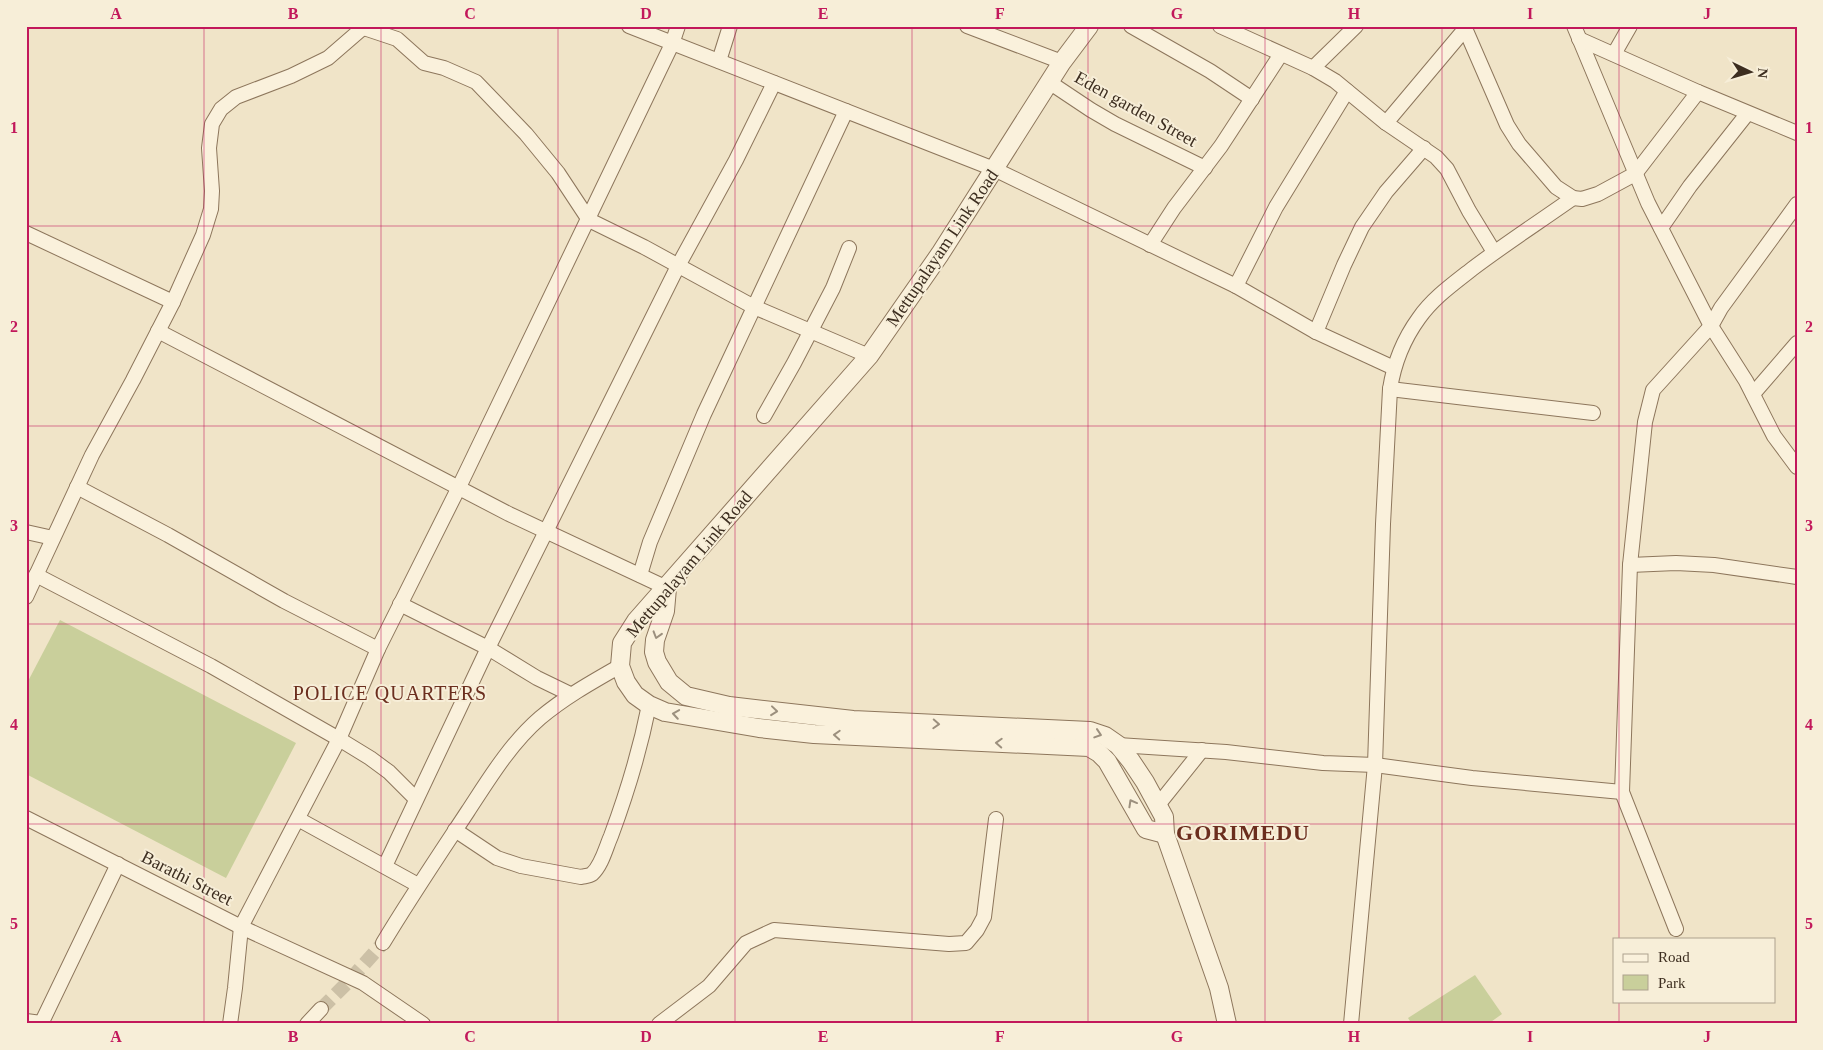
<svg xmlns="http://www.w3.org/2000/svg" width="1823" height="1050" viewBox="0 0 1823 1050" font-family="Georgia,serif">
	<rect width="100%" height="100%" fill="#f0e4c8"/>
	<g fill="#c9cf9b">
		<polygon points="60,620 296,743 226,878 26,774 26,685"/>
		<polygon points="1475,975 1502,1014 1488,1024 1412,1024 1408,1018"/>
	</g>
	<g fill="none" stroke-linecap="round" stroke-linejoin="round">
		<polyline stroke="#ccc0a6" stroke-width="14" stroke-dasharray="14 7" stroke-linecap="butt" points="321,1009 349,981 383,943"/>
		<defs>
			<g id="minor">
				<polyline points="629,26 994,169 1236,286 1316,332 1394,368"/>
				<polyline points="967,26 1062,62"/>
				<polyline points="1131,26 1210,71 1252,99"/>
				<polyline points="1220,26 1313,68 1335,81 1386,123 1436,157 1447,169 1469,211 1494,252"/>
				<polyline points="1464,26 1507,125 1519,144 1556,187 1573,198 1582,199 1598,194 1635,174 1698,92"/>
				<polyline points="1574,26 1648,203 1711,326 1746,381 1774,436 1797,467"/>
				<polyline points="364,28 397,39 424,63 444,68 476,82 526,134 558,173 589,220 644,247 754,307 869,356"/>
				<polyline points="1579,39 1698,92 1797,133"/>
				<polyline points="1614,54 1630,26"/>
				<polyline points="719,61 730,26"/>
				<polyline points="1313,68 1356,26"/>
				<polyline points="1049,82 1091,110 1115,124 1205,168"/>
				<polyline points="1386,123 1465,29"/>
				<polyline points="1661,228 1690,186 1747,114"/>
				<polyline points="26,233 173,302"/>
				<polyline points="1150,245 1174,208 1221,146 1281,54"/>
				<polyline points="1236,286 1276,207 1347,91"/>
				<polyline points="158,331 509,514 667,588"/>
				<polyline points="1316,332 1344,265 1362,227 1386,192 1424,148"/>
				<polyline points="1390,389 1593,413"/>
				<polyline points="1753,394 1797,343"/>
				<polyline points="764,416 794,363 833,288 849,248"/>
				<polyline points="77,487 168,535 284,601 378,649"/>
				<polyline points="26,532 53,538"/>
				<polyline points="1630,565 1676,563 1714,565 1797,577"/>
				<polyline points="36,575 211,666 339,739 370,758 389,772 416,799"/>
				<polyline points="640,575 650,542 704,414 846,111"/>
				<polyline points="26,597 92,455 133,380 173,302 203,235 211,209 212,191 209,148 212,124 221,109 236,97 291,76 328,58 365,26"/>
				<polyline points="400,604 488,648 537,678 570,694"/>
				<polyline points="1118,745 1226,752 1323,763 1375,765 1472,778 1622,792"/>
				<polyline points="1158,805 1202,750"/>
				<polyline points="26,818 241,927 363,983 423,1024"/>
				<polyline points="298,819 418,885"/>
				<path d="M 455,830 L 497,858 L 521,866 L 581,877 C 585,876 589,876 592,874 C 602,865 606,847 611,836 C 627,793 640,750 649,705"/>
				<polyline points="385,866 488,648 678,266 736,160 774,83"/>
				<polyline points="1676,929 1622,792 1630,565 1645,422 1653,390 1711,326 1721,308 1797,204"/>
				<path d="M 383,943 C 410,898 439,855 468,811 C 489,779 510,744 540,718 C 565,697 592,682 620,666"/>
				<polyline points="26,1021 41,1023"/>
				<polyline points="41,1024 118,864"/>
				<polyline points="230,1024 235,988 241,927 339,739 378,649 459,487 672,44 678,26"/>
				<polyline points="307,1024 321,1009"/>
				<polyline points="659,1024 709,986 746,943 774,930 949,944 966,943 977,930 984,917 996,819"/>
				<path d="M 1351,1024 L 1375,765 L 1383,524 L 1390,389 C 1394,363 1403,340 1419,318 C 1433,298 1453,284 1472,269 C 1505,244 1539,222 1573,198"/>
			</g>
			<g id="tertiary">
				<polyline points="1089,26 1062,62 940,254 869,356 636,621 622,643 620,666 626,682 635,695 649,705 665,712 759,728 814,734 1089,747 1099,753 1107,761 1146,829 1165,834"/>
				<polyline points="667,588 665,611 655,640 654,652 657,662 669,682 686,696 729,706 853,720 1090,731 1105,736 1118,745 1131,761 1145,782 1164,817 1165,834 1219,988 1227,1024"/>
			</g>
		</defs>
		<use href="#minor" stroke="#8d765c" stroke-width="16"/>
		<use href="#tertiary" stroke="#8d765c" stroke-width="20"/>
		<use href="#minor" stroke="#faf1dc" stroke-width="14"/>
		<use href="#tertiary" stroke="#faf1dc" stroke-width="18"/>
	</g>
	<defs><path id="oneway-chevron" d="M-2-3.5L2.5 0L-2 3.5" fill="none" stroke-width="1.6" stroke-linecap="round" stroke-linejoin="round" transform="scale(1.25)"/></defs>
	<g stroke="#9c907e">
		<use href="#oneway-chevron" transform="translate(657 635) rotate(107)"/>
		<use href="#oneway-chevron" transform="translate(774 711) rotate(6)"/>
		<use href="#oneway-chevron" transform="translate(676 714) rotate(-171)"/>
		<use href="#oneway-chevron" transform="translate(936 724) rotate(3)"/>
		<use href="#oneway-chevron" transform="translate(1098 734) rotate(18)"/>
		<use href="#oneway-chevron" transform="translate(837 735) rotate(-177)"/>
		<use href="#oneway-chevron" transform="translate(999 743) rotate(-177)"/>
		<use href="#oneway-chevron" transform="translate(1132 803) rotate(-119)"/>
	</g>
	<path fill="none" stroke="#c2185b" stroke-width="1" stroke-opacity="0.55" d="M 204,26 L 204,1024M 381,26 L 381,1024M 558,26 L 558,1024M 735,26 L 735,1024M 912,26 L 912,1024M 1088,26 L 1088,1024M 1265,26 L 1265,1024M 1442,26 L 1442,1024M 1619,26 L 1619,939M 26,226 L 1797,226M 26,426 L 1797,426M 26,624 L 1797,624M 26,824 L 1797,824M 1619,1001 L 1619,1024"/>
	<g text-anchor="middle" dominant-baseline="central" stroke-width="4" stroke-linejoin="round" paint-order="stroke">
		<g font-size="18" fill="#3d2e20" stroke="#f7eed8">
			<text transform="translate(1136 109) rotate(29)">Eden garden Street</text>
			<text transform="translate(942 248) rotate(-56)">Mettupalayam Link Road</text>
			<text transform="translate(689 564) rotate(-50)">Mettupalayam Link Road</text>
			<text transform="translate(187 878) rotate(27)">Barathi Street</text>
		</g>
		<g font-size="20" letter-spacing="1" fill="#6b2e1e" stroke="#f7eed8">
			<text x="390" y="693">POLICE QUARTERS</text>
		</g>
		<g font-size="22" font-weight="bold" letter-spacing="1" fill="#6b2e1e" stroke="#f7eed8">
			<text x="1243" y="832">GORIMEDU</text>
		</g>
	</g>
	<rect width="1823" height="1050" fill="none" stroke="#f7eed8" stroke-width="55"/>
	<rect x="1613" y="938" width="162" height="65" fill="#f7eed8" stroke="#ada18e"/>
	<rect x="1623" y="954" width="25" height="8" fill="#faf1dc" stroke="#ada18e"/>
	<text x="1658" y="962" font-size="15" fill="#3d2e20">Road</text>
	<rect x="1623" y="975" width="25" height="15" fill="#c9cf9b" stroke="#ada18e"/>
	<text x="1658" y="988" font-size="15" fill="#3d2e20">Park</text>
	<g transform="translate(1750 72) rotate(95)" stroke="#f7eed8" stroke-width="4" paint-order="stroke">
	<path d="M0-4L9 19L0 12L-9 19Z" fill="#3d2e20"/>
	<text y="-8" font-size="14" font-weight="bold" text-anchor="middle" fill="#3d2e20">N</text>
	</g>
	<rect x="28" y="28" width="1768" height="994" fill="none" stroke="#c2185b" stroke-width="2"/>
	<g font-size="16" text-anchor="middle" font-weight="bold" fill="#c2185b">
		<text x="116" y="19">A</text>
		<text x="293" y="19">B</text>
		<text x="470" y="19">C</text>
		<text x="646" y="19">D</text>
		<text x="823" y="19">E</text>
		<text x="1000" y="19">F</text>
		<text x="1177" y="19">G</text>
		<text x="1354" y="19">H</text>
		<text x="1530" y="19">I</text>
		<text x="1707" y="19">J</text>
		<text x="14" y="133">1</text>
		<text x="1809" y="133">1</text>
		<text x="14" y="332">2</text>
		<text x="1809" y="332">2</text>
		<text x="14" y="531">3</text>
		<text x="1809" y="531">3</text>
		<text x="14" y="730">4</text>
		<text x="1809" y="730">4</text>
		<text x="14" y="929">5</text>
		<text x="1809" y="929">5</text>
		<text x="116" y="1042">A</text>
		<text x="293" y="1042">B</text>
		<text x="470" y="1042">C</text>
		<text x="646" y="1042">D</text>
		<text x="823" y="1042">E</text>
		<text x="1000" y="1042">F</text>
		<text x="1177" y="1042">G</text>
		<text x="1354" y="1042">H</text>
		<text x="1530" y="1042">I</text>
		<text x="1707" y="1042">J</text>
	</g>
</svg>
